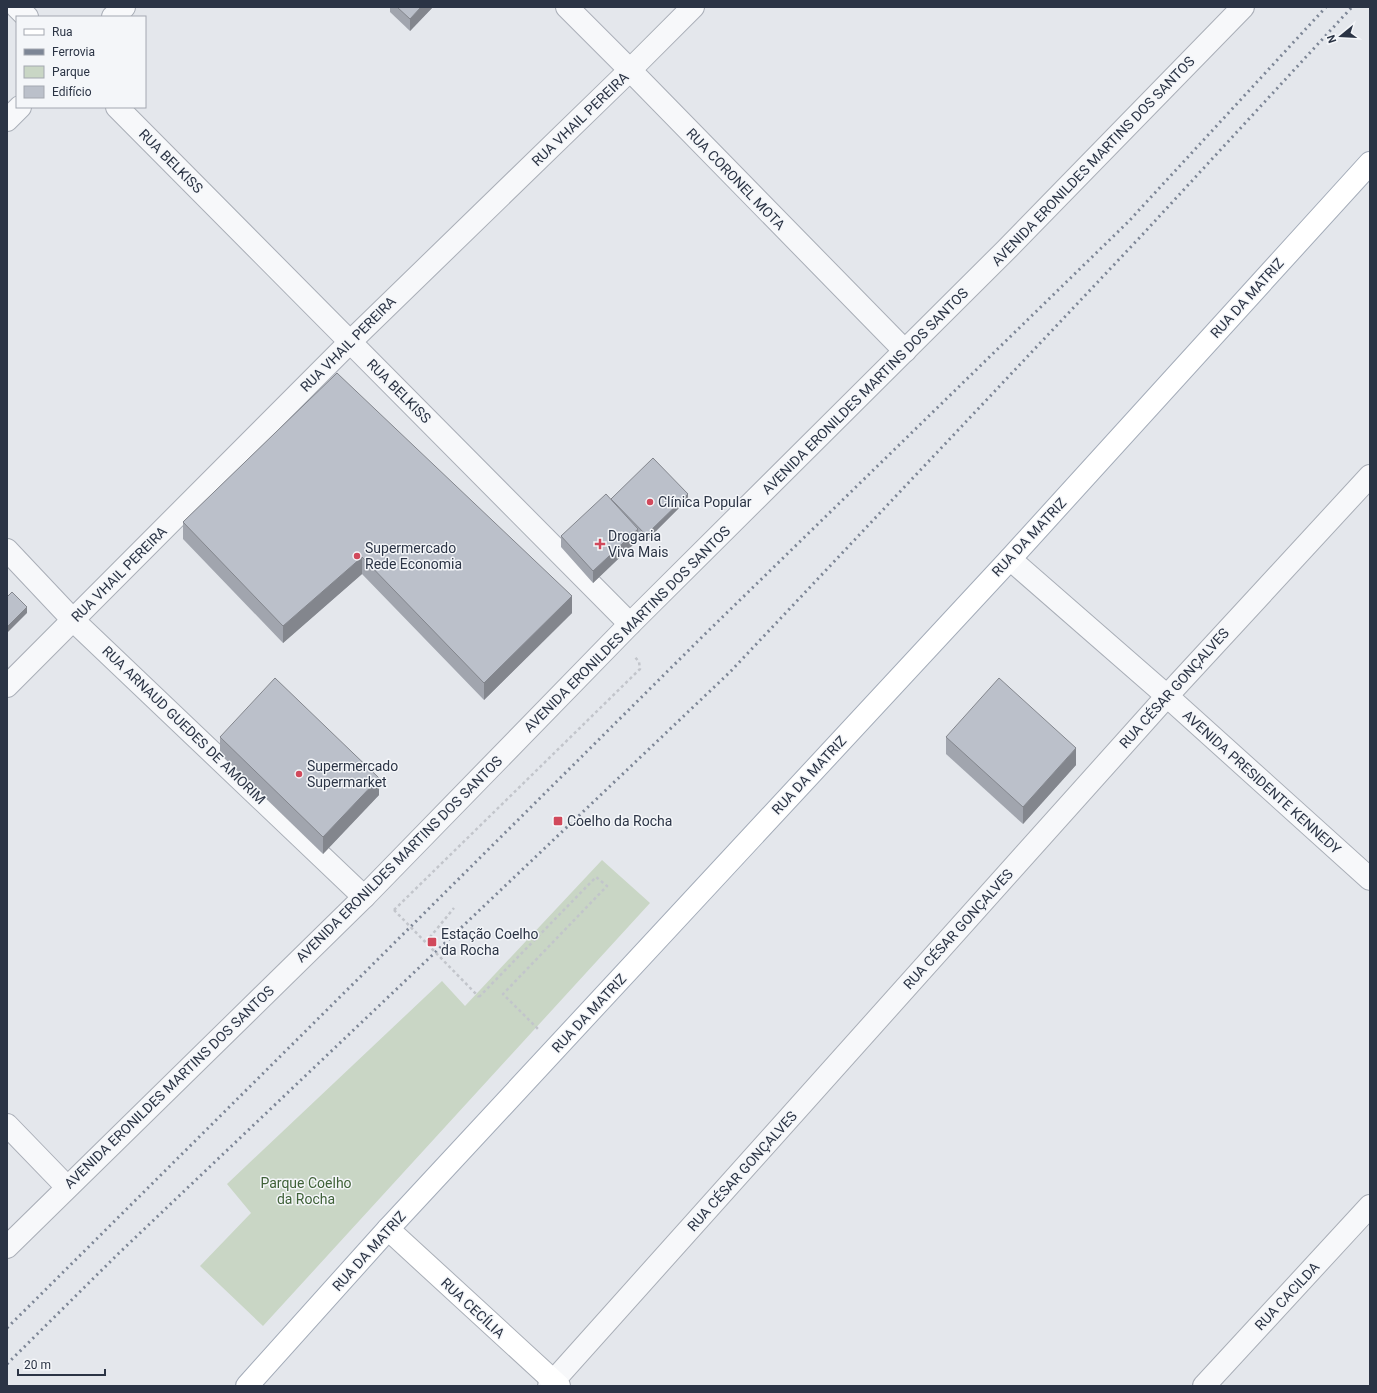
<svg xmlns="http://www.w3.org/2000/svg" width="1377" height="1393" viewBox="0 0 1377 1393" font-family="Roboto,sans-serif">
	<rect width="100%" height="100%" fill="#e4e7ec"/>
	<polygon fill="#c9d6c5" points="602,860 650,903 263,1326 200,1266 251,1213 227,1184 442,981 465,1006"/>
	<g fill="none" stroke-linecap="round" stroke-linejoin="round">
		<defs>
			<g id="street">
				<polyline points="17,7 27,17"/>
				<polyline points="567,7 630,70 905,351"/>
				<polyline points="113,17 124,7"/>
				<polyline points="117,107 630,624"/>
				<polyline points="7,120 20,107"/>
				<polyline points="7,550 73,620 364,897"/>
				<polyline points="1010,559 1167,696 1370,879"/>
				<polyline points="7,686 350,342 630,70 693,7"/>
				<polyline points="7,1125 67,1187"/>
				<polyline points="7,1247 364,897 630,624 1006,250 1243,7"/>
				<polyline points="549,1386 1167,696 1370,476"/>
				<polyline points="1204,1386 1370,1206"/>
			</g>
			<polyline id="secondary" points="388,1229 559,1386"/>
			<polyline id="primary" points="247,1386 388,1229 1010,559 1370,163"/>
		</defs>
		<use href="#street" stroke="#a9aeb7" stroke-width="24"/>
		<use href="#secondary" stroke="#a9aeb7" stroke-width="24"/>
		<use href="#primary" stroke="#a3abb8" stroke-width="24"/>
		<g stroke="#c2c5cb" stroke-width="2.5" stroke-dasharray="3 3" stroke-linecap="butt">
			<polyline points="394,910 640,669 639,662 635,657"/>
			<polyline points="426,942 454,908"/>
			<polyline points="479,997 596,877 607,886 503,994 538,1029"/>
		</g>
		<use href="#street" stroke="#f7f8fa" stroke-width="22"/>
		<use href="#secondary" stroke="#fff" stroke-width="22"/>
		<use href="#primary" stroke="#fff" stroke-width="22"/>
		<g stroke="#7d8696" stroke-width="3" stroke-dasharray="2 4" stroke-linecap="butt">
			<polyline points="7,1328 703,636 1129,221 1326,7"/>
			<polyline points="7,1364 118,1254 730,672 1143,234 1352,7"/>
		</g>
		<polyline stroke="#c2c5cb" stroke-width="2.5" stroke-dasharray="3 3" stroke-linecap="butt" points="394,910 479,997"/>
	</g>
	<g fill="#a1a5ae">
		<polygon points="390,7 433,7 410,31 390,12"/>
		<polygon points="337,373 572,613 484,700 362,574 283,643 183,539 183,522"/>
		<polygon points="611,499 688,499 646,541 638,533 638,540 593,583 561,547 561,536"/>
		<polygon points="220,737 379,795 323,854 220,754"/>
		<polygon points="946,737 1076,765 1023,824 946,754"/>
	</g>
	<g fill="#83868d">
		<polygon points="421,7 433,7 410,31 410,19"/>
		<polygon points="688,494 688,499 646,541 646,535"/>
		<polygon points="638,529 638,540 593,583 593,571"/>
		<polygon points="362,557 362,574 283,643 283,626"/>
		<polygon points="572,596 572,613 484,700 484,683"/>
		<polygon points="27,607 27,613 8,632 8,626"/>
		<polygon points="1076,748 1076,765 1023,824 1023,807"/>
		<polygon points="379,778 379,795 323,854 323,837"/>
	</g>
	<g fill="#bbc0ca" stroke="#83868d">
		<polygon points="397,7 421,7 410,19"/>
		<polygon points="337,373 572,596 484,683 362,557 283,626 183,522"/>
		<polygon points="653,458 688,494 646,535 611,499"/>
		<polygon points="606,494 638,529 593,571 561,536"/>
		<polygon points="12,592 27,607 8,626 7,625 7,597"/>
		<polygon points="275,678 379,778 323,837 220,737"/>
		<polygon points="999,678 1076,748 1023,807 946,737"/>
	</g>
	<g fill="#d1495b" stroke="#f4f6f9" stroke-width="1.5">
		<circle cx="650" cy="502" r="4"/>
		<path d="M598 538h4v4h4v4h-4v4h-4v-4h-4v-4h4z"/>
		<circle cx="357" cy="556" r="4"/>
		<circle cx="299" cy="774" r="4"/>
		<rect x="553" y="816" width="10" height="10" rx="2"/>
		<rect x="427" y="937" width="10" height="10" rx="2"/>
	</g>
	<g text-anchor="middle" dominant-baseline="central" stroke-width="3" stroke-linejoin="round" paint-order="stroke">
		<g font-size="14" fill="#2b3445" stroke="#f4f6f9">
			<text transform="translate(580 119) rotate(-44)">RUA VHAIL PEREIRA</text>
			<text transform="translate(171 161) rotate(45)">RUA BELKISS</text>
			<text transform="translate(1093 161) rotate(-46)">AVENIDA ERONILDES MARTINS DOS SANTOS</text>
			<text transform="translate(736 179) rotate(46)">RUA CORONEL MOTA</text>
			<text transform="translate(1247 298) rotate(-48)">RUA DA MATRIZ</text>
			<text transform="translate(348 344) rotate(-45)">RUA VHAIL PEREIRA</text>
			<text transform="translate(399 391) rotate(45)">RUA BELKISS</text>
			<text transform="translate(865 391) rotate(-45)">AVENIDA ERONILDES MARTINS DOS SANTOS</text>
			<text transform="translate(1029 537) rotate(-47)">RUA DA MATRIZ</text>
			<text transform="translate(119 574) rotate(-45)">RUA VHAIL PEREIRA</text>
			<text transform="translate(627 629) rotate(-45)">AVENIDA ERONILDES MARTINS DOS SANTOS</text>
			<text transform="translate(1174 688) rotate(-48)">RUA CÉSAR GONÇALVES</text>
			<text transform="translate(184 725) rotate(44)">RUA ARNAUD GUEDES DE AMORIM</text>
			<text transform="translate(809 775) rotate(-47)">RUA DA MATRIZ</text>
			<text transform="translate(1262 782) rotate(42)">AVENIDA PRESIDENTE KENNEDY</text>
			<text transform="translate(399 859) rotate(-45)">AVENIDA ERONILDES MARTINS DOS SANTOS</text>
			<text transform="translate(958 929) rotate(-48)">RUA CÉSAR GONÇALVES</text>
			<text transform="translate(589 1013) rotate(-47)">RUA DA MATRIZ</text>
			<text transform="translate(169 1087) rotate(-44)">AVENIDA ERONILDES MARTINS DOS SANTOS</text>
			<text transform="translate(742 1171) rotate(-48)">RUA CÉSAR GONÇALVES</text>
			<text transform="translate(369 1251) rotate(-48)">RUA DA MATRIZ</text>
			<text transform="translate(1287 1296) rotate(-47)">RUA CACILDA</text>
			<text transform="translate(473 1308) rotate(43)">RUA CECÍLIA</text>
		</g>
		<g font-size="14" fill="#2b3445" stroke="#f4f6f9" text-anchor="start">
			<text x="658" y="502">Clínica Popular</text>
			<text x="608" y="536">Drogaria<tspan x="608" dy="16">Viva Mais</tspan></text>
			<text x="365" y="548">Supermercado<tspan x="365" dy="16">Rede Economia</tspan></text>
			<text x="307" y="766">Supermercado<tspan x="307" dy="16">Supermarket</tspan></text>
			<text x="567" y="821">Coelho da Rocha</text>
			<text x="441" y="934">Estação Coelho<tspan x="441" dy="16">da Rocha</tspan></text>
		</g>
		<g font-size="14" fill="#3f6138" stroke="#f4f6f9">
			<text x="306" y="1183">Parque Coelho<tspan x="306" dy="16">da Rocha</tspan></text>
		</g>
	</g>
	<rect width="1377" height="1393" fill="none" stroke="#2b3445" stroke-width="16"/>
	<rect x="16" y="16" width="130" height="92" fill="#f4f6f9" stroke="#a4a8b1"/>
	<rect x="24" y="29" width="20" height="6" fill="#ffffff" stroke="#a4a8b1"/>
	<text x="52" y="36" font-size="12" fill="#2b3445">Rua</text>
	<rect x="24" y="49" width="20" height="6" fill="#7d8696" stroke="#a4a8b1"/>
	<text x="52" y="56" font-size="12" fill="#2b3445">Ferrovia</text>
	<rect x="24" y="66" width="20" height="12" fill="#c9d6c5" stroke="#a4a8b1"/>
	<text x="52" y="76" font-size="12" fill="#2b3445">Parque</text>
	<rect x="24" y="86" width="20" height="12" fill="#bbc0ca" stroke="#a4a8b1"/>
	<text x="52" y="96" font-size="12" fill="#2b3445">Edifício</text>
	<g transform="translate(1341 36) rotate(252)" stroke="#f4f6f9" stroke-width="3" paint-order="stroke">
	<path d="M0-3L7 15L0 10L-7 15Z" fill="#2b3445"/>
	<text y="-6" font-size="11" font-weight="bold" text-anchor="middle" fill="#2b3445">N</text>
	</g>
	<path d="M18 1369v6h87v-6" fill="none" stroke="#2b3445" stroke-width="2"/>
	<text x="24" y="1369" font-size="12" fill="#2b3445" stroke="#f4f6f9" stroke-width="3" paint-order="stroke">20 m</text>
</svg>
